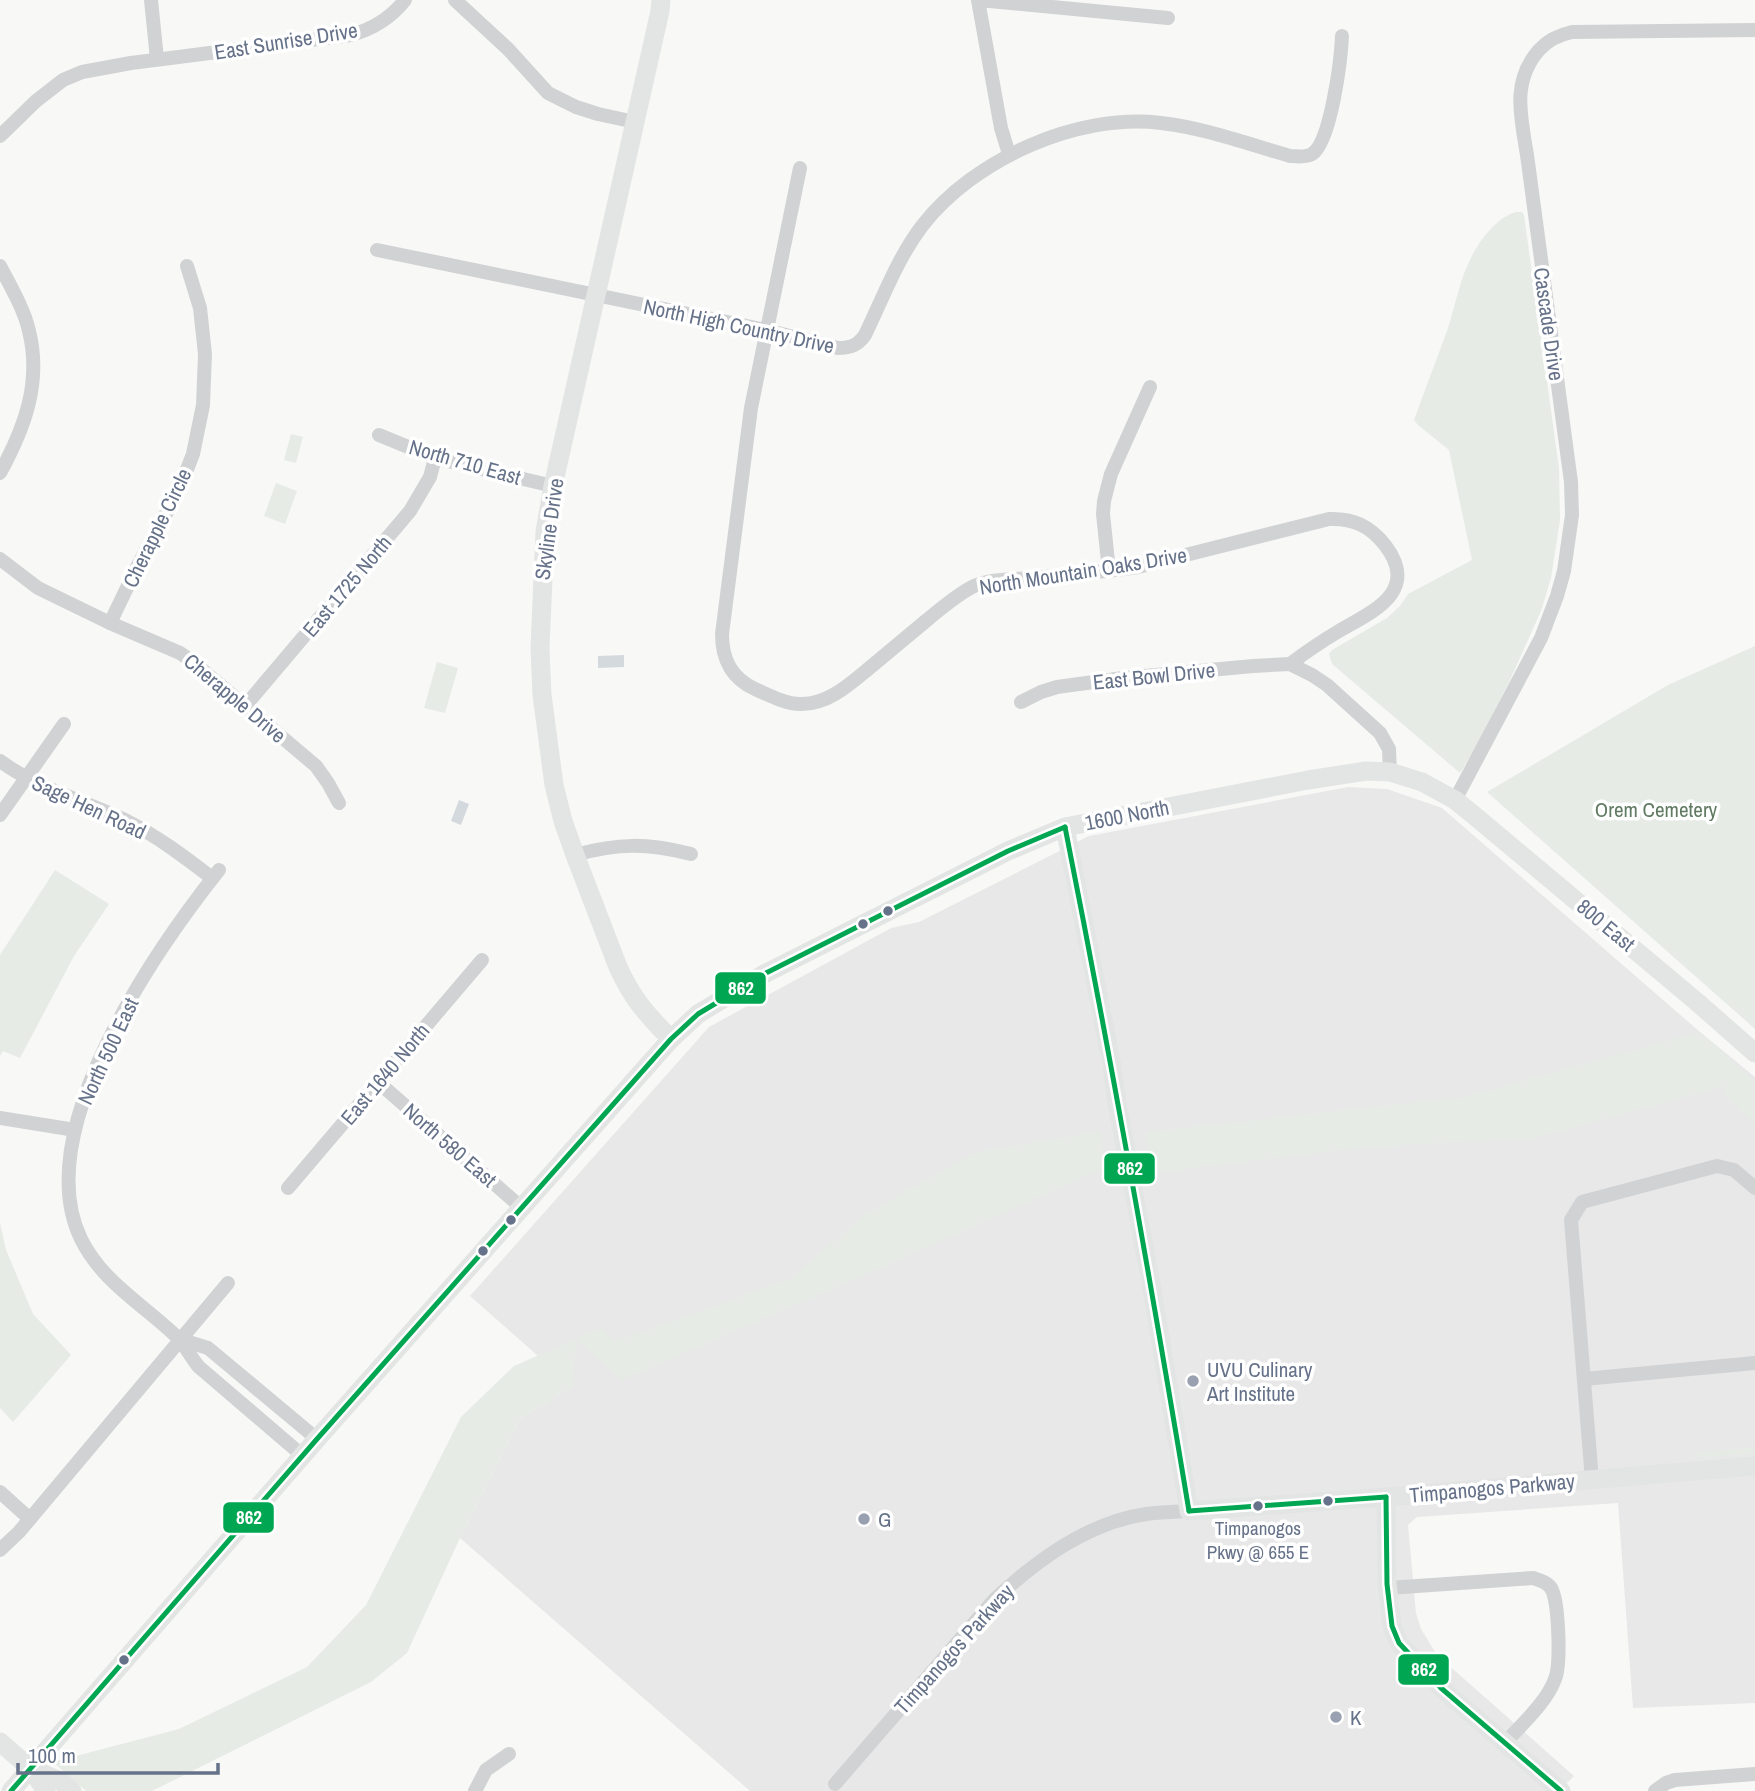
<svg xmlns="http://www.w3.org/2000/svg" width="1755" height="1791" viewBox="0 0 1755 1791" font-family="'Archivo Narrow',sans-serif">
	<rect width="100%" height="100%" fill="#f8f8f7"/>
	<polygon fill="#e8e8e9" points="1348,787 1387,789 1442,808 1700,1032 1755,1077 1755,1703 1633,1708 1618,1503 1417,1517 1408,1525 1416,1613 1421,1629 1437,1655 1574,1776 1559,1791 750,1791 460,1538 519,1420 572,1386 470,1296 709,1027 891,928 919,922 1089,836"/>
	<g fill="#e6ebe5">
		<path d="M 1516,212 L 1522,212 L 1524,215 L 1559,468 L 1560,520 L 1551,578 L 1541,611 L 1510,680 L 1475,749 L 1460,773 L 1332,664 L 1329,654 L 1332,650 L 1387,618 L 1400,606 L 1408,594 L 1472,560 L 1449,450 L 1418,425 L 1414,420 C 1425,389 1437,359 1448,328 C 1456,303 1461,274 1474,252 C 1483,236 1498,217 1516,212 Z"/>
		<polygon points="291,434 303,437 296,463 284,460"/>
		<polygon points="276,483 297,491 285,524 264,516"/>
		<polygon points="1755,646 1755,1029 1487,792 1668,685"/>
		<polygon points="437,662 458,668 445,713 424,708"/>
		<polygon points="55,870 109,904 74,956 20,1058 3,1051 0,1056 0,955"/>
		<polygon points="1700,1032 1755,1082 1755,1124 1726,1097 1725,1086 1535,1138 1368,1147 1152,1173 1146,1132 1464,1097"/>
		<polygon points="1100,1131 1106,1167 896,1261 622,1380 577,1340 572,1386 519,1420 460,1538 407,1653 371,1682 152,1791 86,1791 53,1762 179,1729 307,1667 366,1605 461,1417 514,1366 601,1328 613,1341 641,1333 791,1278 865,1215 974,1153"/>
		<polygon points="0,1223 6,1250 33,1314 71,1355 13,1422 0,1408"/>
		<polygon points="1755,1447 1755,1454 1701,1457 1691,1453"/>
	</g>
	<g fill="#d4d9de">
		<polygon points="624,655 624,667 598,668 598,656"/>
		<polygon points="459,800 469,804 461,825 451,821"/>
	</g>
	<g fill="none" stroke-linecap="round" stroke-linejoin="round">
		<g stroke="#d1d2d3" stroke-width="14">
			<polyline points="151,0 157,59"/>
			<polyline points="455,0 508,49 548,93 576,107 598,114 635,122"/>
			<polyline points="978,0 1001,128 1009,154"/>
			<polyline points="979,0 1168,18"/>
			<path d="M 0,136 L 36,101 L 63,80 L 82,72 L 131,63 L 351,35 C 373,29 391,18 405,0"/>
			<path d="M 800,168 L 751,408 L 722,634 C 722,659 731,678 755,689 C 769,695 785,704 800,704 C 829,705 852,682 873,665 C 891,650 909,635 927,620 C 942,608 956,595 974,586 C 991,579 1014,579 1032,578 C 1067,575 1103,572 1138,567 L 1329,519 C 1353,518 1370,526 1385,545 C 1420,591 1374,611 1339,631 C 1322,641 1306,652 1290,664"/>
			<path d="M 377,250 L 766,330 L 838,348 C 851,348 858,345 865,335 C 883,298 897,259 922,226 C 974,159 1077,113 1161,123 C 1205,128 1248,144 1290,156 C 1298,156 1305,158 1312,154 C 1331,142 1341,59 1342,36"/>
			<path d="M 0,266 C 11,287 24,309 29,331 C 42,383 24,429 0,473"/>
			<polyline points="379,435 435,458 553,486"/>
			<polyline points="0,559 38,588 110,623 180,653 193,662 316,766 328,783 339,803"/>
			<polyline points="1109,571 1103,514 1104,501 1111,474 1150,387"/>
			<polyline points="110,623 139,563 179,490 193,454 203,405 205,354 200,308 187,266"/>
			<polyline points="1021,702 1041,692 1057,687 1123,678 1253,666 1290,664 1312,675 1327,685 1380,733 1389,749 1390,772"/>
			<polyline points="245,706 410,511 430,477 435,458"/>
			<path d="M 0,761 C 38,789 85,801 127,821 C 157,836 186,858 212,878"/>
			<path d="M 1455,800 L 1541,638 L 1557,596 L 1564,571 L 1572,515 L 1571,482 L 1527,155 C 1521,117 1511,82 1539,50 C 1548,40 1558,35 1572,32 L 1755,30"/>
			<polyline points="0,815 64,724"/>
			<path d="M 575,855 C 618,843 647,843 691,854"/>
			<path d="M 219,870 C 154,952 29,1132 81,1239 C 102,1282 144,1305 177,1337 C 186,1346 191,1358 199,1367 L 303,1456"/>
			<polyline points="378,1082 522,1208"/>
			<polyline points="0,1118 75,1130"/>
			<polyline points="288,1188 482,960"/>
			<polyline points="179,1339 208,1348 317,1439"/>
			<polyline points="1584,1379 1755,1363"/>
			<polyline points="1592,1480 1571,1220 1582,1202 1717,1166 1734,1170 1755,1188"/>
			<polyline points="0,1492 30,1519"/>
			<polyline points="0,1550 19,1532 228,1283"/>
			<path d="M 1388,1588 L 1533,1578 C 1539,1580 1547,1582 1551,1588 C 1559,1601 1561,1665 1555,1679 C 1547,1702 1521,1725 1505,1743"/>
			<path d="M 835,1784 L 994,1600 C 1037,1560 1087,1523 1146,1514 C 1160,1512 1175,1512 1189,1511"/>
			<polyline points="475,1791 486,1770 509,1754"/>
			<polyline points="1655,1791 1666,1783 1675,1780 1755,1774"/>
		</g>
		<g stroke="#e3e4e4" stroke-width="19">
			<path d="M 661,0 L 660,11 L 553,486 L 545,532 L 540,648 L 542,695 L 554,785 L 563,821 L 575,855 L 618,967 C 632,998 646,1014 671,1039"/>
			<polyline points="1065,827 1111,1061 1117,1103 1152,1289 1189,1511 1386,1497 1755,1466"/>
			<polyline points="1386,1497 1387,1584 1392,1626 1399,1643 1441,1688 1561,1791"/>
			<polyline points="0,1742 31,1769 46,1791"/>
			<polyline points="32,1769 62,1782 72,1791"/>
			<polyline points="11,1791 317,1439 671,1039 698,1014 766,973 1008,851 1065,827 1308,780 1366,771 1390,772 1422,782 1455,800 1476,817 1697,1002 1755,1053"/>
		</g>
		<defs>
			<g id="bus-1">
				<path d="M 1065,827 C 1110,1054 1151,1282 1189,1511"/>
				<polyline points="1386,1497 1387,1584 1392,1626 1399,1643 1441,1688 1561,1791"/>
				<polyline points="1189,1511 1386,1497"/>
				<polyline points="11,1791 317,1439 671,1039 698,1014 766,973 1008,851 1065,827"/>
			</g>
		</defs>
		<use href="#bus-1" stroke="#fff" stroke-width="10"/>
		<use href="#bus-1" stroke="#00a651" stroke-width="5"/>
	</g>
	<g fill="#667289" stroke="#fff" stroke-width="2.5">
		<circle cx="888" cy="911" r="6"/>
		<circle cx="863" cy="924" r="6"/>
		<circle cx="511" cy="1220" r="6"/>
		<circle cx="483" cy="1251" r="6"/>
		<circle cx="1328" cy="1501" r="6"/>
		<circle cx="1258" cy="1506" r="6"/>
		<circle cx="124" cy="1660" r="6"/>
	</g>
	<g fill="#99a1b0" stroke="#fff" stroke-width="2.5">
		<circle cx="1193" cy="1381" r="7"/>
		<circle cx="864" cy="1519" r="7"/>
		<circle cx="1336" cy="1717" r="7"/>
	</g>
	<g text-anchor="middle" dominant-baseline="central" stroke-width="7" stroke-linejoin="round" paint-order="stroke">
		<g font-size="19" fill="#667289" stroke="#fff">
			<text x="1258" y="1528">Timpanogos<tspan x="1258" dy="24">Pkwy @ 655 E</tspan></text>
		</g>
		<g font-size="21" fill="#667289" stroke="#fff">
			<text transform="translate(286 41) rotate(-9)">East Sunrise Drive</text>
			<text transform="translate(1549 324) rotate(82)">Cascade Drive</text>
			<text transform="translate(739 326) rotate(12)">North High Country Drive</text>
			<text transform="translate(465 462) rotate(16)">North 710 East</text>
			<text transform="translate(157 528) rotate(-64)">Cherapple Circle</text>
			<text transform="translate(549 529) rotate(-82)">Skyline Drive</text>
			<text transform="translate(1083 571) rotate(-9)">North Mountain Oaks Drive</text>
			<text transform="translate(347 586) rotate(-50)">East 1725 North</text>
			<text transform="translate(1154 676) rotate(-6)">East Bowl Drive</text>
			<text transform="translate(235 698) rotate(40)">Cherapple Drive</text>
			<text transform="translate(89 807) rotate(25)">Sage Hen Road</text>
			<text transform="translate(1127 815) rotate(-11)">1600 North</text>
			<text transform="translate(1606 925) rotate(40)">800 East</text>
			<text transform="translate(108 1051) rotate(-65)">North 500 East</text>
			<text transform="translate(385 1074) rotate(-50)">East 1640 North</text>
			<text transform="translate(450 1145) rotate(41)">North 580 East</text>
			<text transform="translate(1492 1488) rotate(-5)">Timpanogos Parkway</text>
			<text transform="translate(954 1649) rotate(-48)">Timpanogos Parkway</text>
		</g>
		<g font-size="21" fill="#617a62" stroke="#fff">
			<text x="1656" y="809">Orem Cemetery</text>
		</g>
		<g font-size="21" fill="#667289" stroke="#fff" text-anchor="start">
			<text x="1207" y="1369">UVU Culinary<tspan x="1207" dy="24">Art Institute</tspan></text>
			<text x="878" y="1519">G</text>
			<text x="1350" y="1717">K</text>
		</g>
	</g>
	<g stroke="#fff" stroke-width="2.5">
		<rect x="714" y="971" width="53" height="34" rx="7" fill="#00a651"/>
		<rect x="1103" y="1152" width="53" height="33" rx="7" fill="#00a651"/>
		<rect x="222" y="1501" width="53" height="33" rx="7" fill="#00a651"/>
		<rect x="1397" y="1653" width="53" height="33" rx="7" fill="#00a651"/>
	</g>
	<g font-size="19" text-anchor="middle" font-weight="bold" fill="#fff">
		<text x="741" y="995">862</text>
		<text x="1130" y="1175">862</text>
		<text x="249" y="1524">862</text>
		<text x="1424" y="1676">862</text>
	</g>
	<path d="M18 1763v10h200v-10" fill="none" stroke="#667289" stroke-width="3.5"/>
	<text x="28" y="1763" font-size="21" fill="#667289" stroke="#ffffff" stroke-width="5" paint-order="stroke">100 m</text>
</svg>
